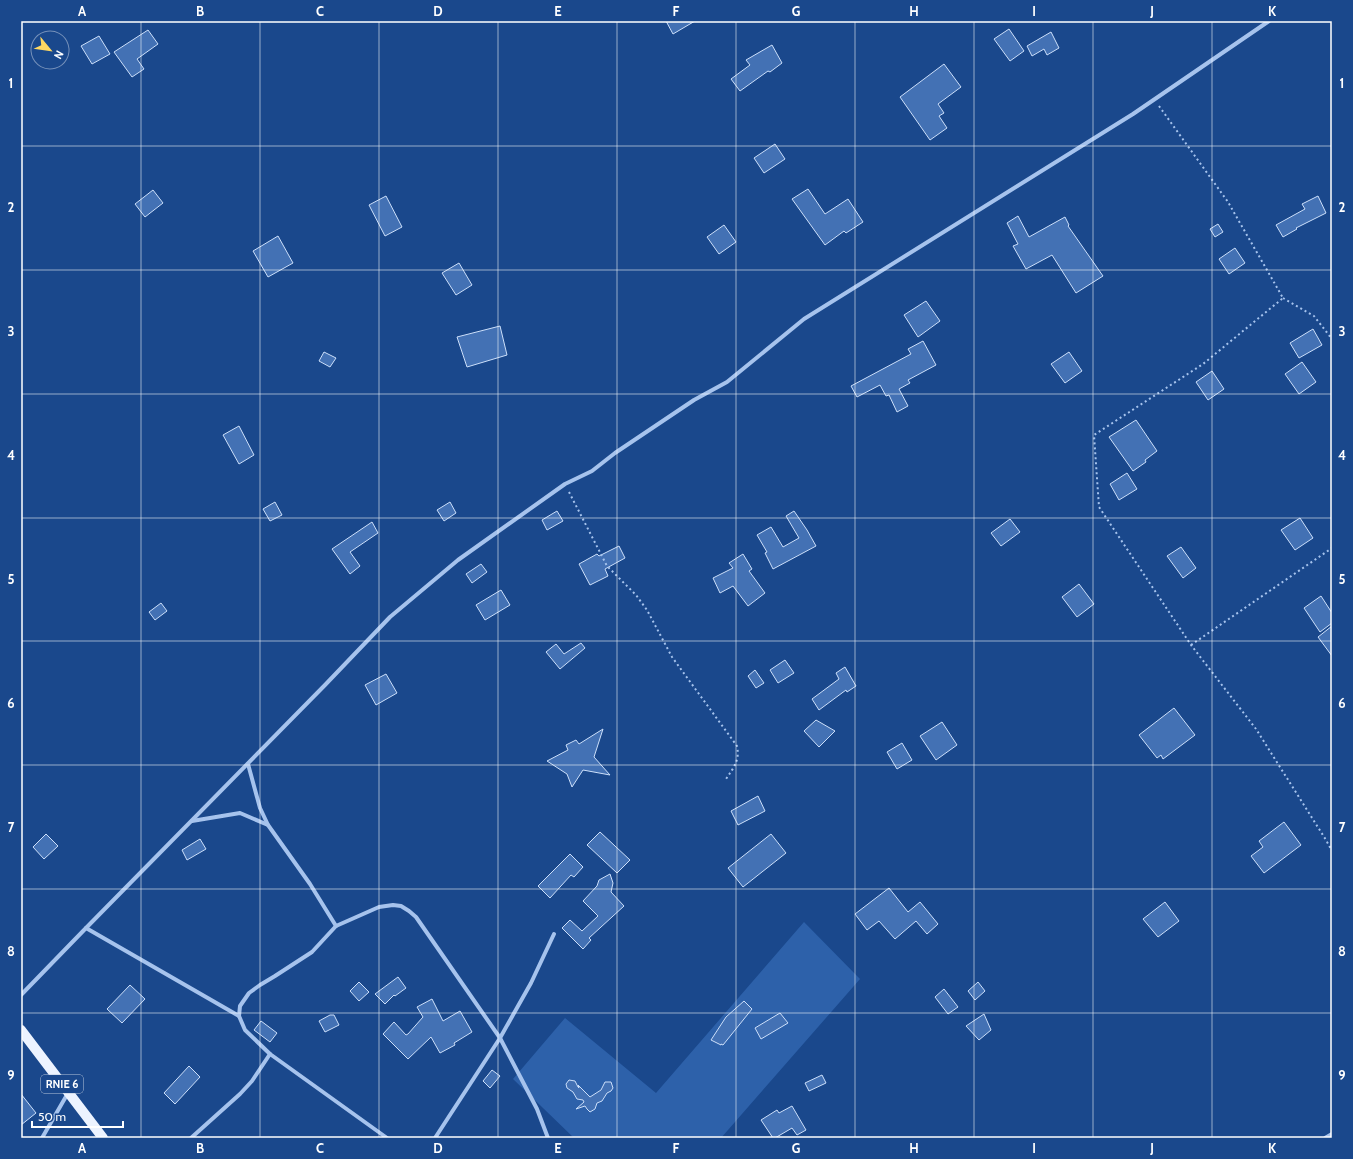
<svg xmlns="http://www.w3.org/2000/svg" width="1353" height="1159" viewBox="0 0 1353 1159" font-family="Cabin,sans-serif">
	<rect width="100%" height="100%" fill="#1a488c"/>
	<polygon fill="#2d61aa" points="804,922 860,979 721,1138 574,1138 513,1079 565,1018 656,1093"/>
	<g fill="#4371b4" stroke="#ccdffa">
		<polygon points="666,21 695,21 673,34"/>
		<polygon points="1009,29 1024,51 1010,61 994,39"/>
		<polygon points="148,30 158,44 137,59 144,69 132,77 114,52"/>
		<polygon points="1051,32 1059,48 1047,55 1044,49 1032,56 1027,46"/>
		<polygon points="99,36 110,54 92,64 81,46"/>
		<polygon points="772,45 782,63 770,72 768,71 740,91 731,79 750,65 746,60"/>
		<polygon points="944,64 961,87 938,104 944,113 939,116 947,128 930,140 900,97"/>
		<polygon points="775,144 785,159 764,173 754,158"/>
		<polygon points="808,189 825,214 848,199 863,222 846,233 844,231 825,245 792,199"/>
		<polygon points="153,190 163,203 145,217 135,204"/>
		<polygon points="386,196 402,227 385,236 369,205"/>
		<polygon points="1318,196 1326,213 1296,228 1297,229 1283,237 1276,225 1305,209 1302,204"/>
		<polygon points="1018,216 1029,237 1065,217 1069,225 1068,226 1103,276 1076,293 1052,255 1026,269 1013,246 1018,244 1007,223"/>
		<polygon points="1218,224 1223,232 1215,237 1210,229"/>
		<polygon points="724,225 736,242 719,254 707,237"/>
		<polygon points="278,236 293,263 268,277 253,251"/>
		<polygon points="1235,248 1245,263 1229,274 1219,259"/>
		<polygon points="459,263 472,285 456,295 442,273"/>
		<polygon points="926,301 940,321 918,337 904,315"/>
		<polygon points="500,326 507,355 467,367 457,337"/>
		<polygon points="1313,329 1322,345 1299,358 1290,343"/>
		<polygon points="923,341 936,365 908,380 910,383 899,389 908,406 897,412 889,395 886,396 880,385 857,397 851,386 911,354 908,349"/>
		<polygon points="324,352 336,358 330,367 319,361"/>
		<polygon points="1069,352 1082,371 1065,383 1051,364"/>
		<polygon points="1302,362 1316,382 1299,394 1285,374"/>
		<polygon points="1212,371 1224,389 1208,400 1196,382"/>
		<polygon points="1136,420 1157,451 1145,460 1146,462 1133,471 1109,437"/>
		<polygon points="239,426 254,455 239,464 223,435"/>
		<polygon points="1127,473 1137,489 1119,500 1110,484"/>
		<polygon points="275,502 282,515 270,521 263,509"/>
		<polygon points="450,502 456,513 444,521 437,510"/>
		<polygon points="557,511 563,521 547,530 542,520"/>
		<polygon points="794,511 807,530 816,546 773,569 765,553 767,552 757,535 771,527 783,547 799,538 786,516"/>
		<polygon points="1300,518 1313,538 1295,550 1281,530"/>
		<polygon points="1010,519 1020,532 1001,546 991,533"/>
		<polygon points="372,522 378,533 350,552 360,566 350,574 332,549"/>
		<polygon points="619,546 625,558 605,569 608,576 590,585 579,564 597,554 599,556"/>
		<polygon points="1181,547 1196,568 1183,578 1167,556"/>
		<polygon points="743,554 752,569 749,571 765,593 748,606 733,586 720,593 713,578 733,568 729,563"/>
		<polygon points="481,564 487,572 472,583 466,574"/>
		<polygon points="1079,584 1094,604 1077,617 1062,597"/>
		<polygon points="501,590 510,605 485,620 476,605"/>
		<polygon points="1321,596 1332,613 1332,623 1320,632 1304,608"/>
		<polygon points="161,603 167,611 155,620 149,612"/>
		<polygon points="1332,626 1332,656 1318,637"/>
		<polygon points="581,643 585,648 560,669 546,652 556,644 564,654"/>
		<polygon points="785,660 794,673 778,683 770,670"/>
		<polygon points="845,667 856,686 847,692 846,690 819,710 812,699 839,679 836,673"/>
		<polygon points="755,670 764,683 756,688 748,676"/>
		<polygon points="386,674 397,693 376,705 365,685"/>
		<polygon points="1174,708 1195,735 1163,759 1161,755 1157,758 1139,735"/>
		<polygon points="816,720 835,731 819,747 804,731"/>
		<polygon points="942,722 957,745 936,760 920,736"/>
		<polygon points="603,729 594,757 610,775 583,770 572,787 567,774 547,761 568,750 566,745 576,740 579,744"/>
		<polygon points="902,743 912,760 897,769 887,752"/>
		<polygon points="758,796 765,811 738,825 731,811"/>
		<polygon points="1284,822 1301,845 1264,873 1251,856 1263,847 1259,841"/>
		<polygon points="600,832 630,860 617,873 587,845"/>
		<polygon points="46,834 58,846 44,859 33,847"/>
		<polygon points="771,834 786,853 743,887 728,868"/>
		<polygon points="200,839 206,849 187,860 182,850"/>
		<polygon points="570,854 583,867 574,877 571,875 550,898 538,886"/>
		<polygon points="610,874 613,883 611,892 624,906 589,938 591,940 583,949 562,928 570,920 582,931 598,916 583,901 597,886 599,880"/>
		<polygon points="889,888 908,912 920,902 938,924 927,934 916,921 895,939 879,921 867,930 855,914"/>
		<polygon points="1165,902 1179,921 1158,937 1143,919"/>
		<polygon points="398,977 406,988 395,996 394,995 385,1004 375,994"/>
		<polygon points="359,982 369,992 359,1001 350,991"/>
		<polygon points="978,982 985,991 975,1000 968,991"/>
		<polygon points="130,985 145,999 122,1023 107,1009"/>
		<polygon points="944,989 958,1007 948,1014 935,997"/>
		<polygon points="432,999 443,1021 460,1011 472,1032 454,1043 455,1045 440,1053 431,1037 408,1059 383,1034 394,1022 406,1035 408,1034 423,1017 417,1007"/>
		<polygon points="744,1001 752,1009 723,1045 721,1044 721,1045 711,1040 726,1017"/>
		<polygon points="780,1013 788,1023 761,1039 755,1028"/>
		<polygon points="984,1014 991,1030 979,1040 966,1026"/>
		<polygon points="330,1015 334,1015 339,1025 325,1032 319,1021"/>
		<polygon points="261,1021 277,1033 270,1042 254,1030"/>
		<polygon points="189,1066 200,1077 175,1104 164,1093"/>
		<polygon points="492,1070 500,1076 490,1088 483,1081"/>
		<polygon points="822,1075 826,1083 809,1091 805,1083"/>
		<polygon points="569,1080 575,1081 578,1087 579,1088 578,1085 590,1097 601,1090 605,1082 611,1082 613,1088 611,1091 607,1093 602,1101 597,1103 595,1109 590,1112 587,1109 585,1106 576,1109 584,1102 583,1100 577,1099 573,1092 567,1088 566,1084"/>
		<polygon points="21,1094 36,1113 21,1125"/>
		<polygon points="792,1106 806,1130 797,1135 792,1128 775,1138 773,1138 761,1120 777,1110 779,1113"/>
	</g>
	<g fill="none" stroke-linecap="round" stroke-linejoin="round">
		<g stroke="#a6c3ed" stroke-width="2" stroke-dasharray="2 3" stroke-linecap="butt">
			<polyline points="1159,106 1228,202 1283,298 1203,364 1094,435 1099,507 1191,645 1256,729 1326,840 1332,851"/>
			<polyline points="1283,298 1314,316 1332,339"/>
			<path d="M 569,492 L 607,566 L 636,595 L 647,610 L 672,657 L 737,746 C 740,760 734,767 726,779"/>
			<polyline points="1191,645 1332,548"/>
		</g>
		<g stroke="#a6c3ed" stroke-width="4">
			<polyline points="248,764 260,808 268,825 310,884 336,926"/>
			<polyline points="192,821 240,813 268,825"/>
			<polyline points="86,928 239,1016"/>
			<polyline points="21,995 86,928 325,685 390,617 458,560 565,484 592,471 615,453 694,400 727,382 804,319 1133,114 1269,21"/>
			<polyline points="42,1138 68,1093"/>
			<polyline points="191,1138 240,1094 252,1081 270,1054"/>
			<polyline points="387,1138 270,1054 245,1030 239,1016 240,1006 249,993 260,985 275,976 312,952 336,926 379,907 393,905 401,906 409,911 416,917 500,1038 537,1109 548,1138"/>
			<polyline points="435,1138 500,1038 531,983 554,934"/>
			<polyline points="1325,1138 1332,1134"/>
		</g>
		<polyline stroke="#ecf3ff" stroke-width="10" points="21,1030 103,1138"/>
	</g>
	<path fill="none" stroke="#fff" stroke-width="1" stroke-opacity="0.55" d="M 141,21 L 141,1138M 260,21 L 260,1138M 379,21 L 379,1138M 498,21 L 498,1138M 617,21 L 617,1138M 736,21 L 736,1138M 855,21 L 855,1138M 974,21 L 974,1138M 1093,21 L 1093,1138M 1212,21 L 1212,1138M 21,146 L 1332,146M 21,270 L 1332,270M 21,394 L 1332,394M 21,518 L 1332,518M 21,641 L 1332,641M 21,765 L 1332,765M 21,889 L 1332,889M 21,1013 L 1332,1013"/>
	<g text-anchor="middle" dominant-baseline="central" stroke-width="3.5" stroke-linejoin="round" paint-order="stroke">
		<rect fill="#1a488c" stroke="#bac8dc" stroke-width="1" x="41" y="1075" width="42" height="18" rx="3"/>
		<g font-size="11" font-weight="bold" fill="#fff">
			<text x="62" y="1084">RNIE 6</text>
		</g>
	</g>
	<rect width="1353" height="1159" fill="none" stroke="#1a488c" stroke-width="44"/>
	<g transform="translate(50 50) rotate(119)"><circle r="19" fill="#1a488c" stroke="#7691ba"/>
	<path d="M0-3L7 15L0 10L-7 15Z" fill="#ffd862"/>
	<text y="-6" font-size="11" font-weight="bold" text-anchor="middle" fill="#ffffff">N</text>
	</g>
	<path d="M32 1121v6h91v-6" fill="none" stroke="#ffffff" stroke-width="2"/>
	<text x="38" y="1121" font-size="12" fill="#ffffff" stroke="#1a488c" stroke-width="3" paint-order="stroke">50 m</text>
	<rect x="22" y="22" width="1309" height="1115" fill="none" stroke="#fff" stroke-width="1.5"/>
	<g font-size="13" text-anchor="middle" font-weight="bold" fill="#fff">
		<text x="82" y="16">A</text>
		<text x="200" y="16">B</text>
		<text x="320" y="16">C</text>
		<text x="438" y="16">D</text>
		<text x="558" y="16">E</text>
		<text x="676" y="16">F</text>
		<text x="796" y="16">G</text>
		<text x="914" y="16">H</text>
		<text x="1034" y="16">I</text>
		<text x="1152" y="16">J</text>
		<text x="1272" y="16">K</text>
		<text x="11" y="88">1</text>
		<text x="1342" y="88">1</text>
		<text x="11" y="212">2</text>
		<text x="1342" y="212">2</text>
		<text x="11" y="336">3</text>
		<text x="1342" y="336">3</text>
		<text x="11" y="460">4</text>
		<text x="1342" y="460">4</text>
		<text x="11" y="584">5</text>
		<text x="1342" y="584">5</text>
		<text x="11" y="708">6</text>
		<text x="1342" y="708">6</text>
		<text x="11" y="832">7</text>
		<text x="1342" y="832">7</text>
		<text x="11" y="956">8</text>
		<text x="1342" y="956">8</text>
		<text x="11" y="1080">9</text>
		<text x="1342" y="1080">9</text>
		<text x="82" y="1153">A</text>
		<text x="200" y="1153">B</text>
		<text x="320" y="1153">C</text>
		<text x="438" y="1153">D</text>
		<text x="558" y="1153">E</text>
		<text x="676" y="1153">F</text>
		<text x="796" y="1153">G</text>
		<text x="914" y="1153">H</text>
		<text x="1034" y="1153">I</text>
		<text x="1152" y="1153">J</text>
		<text x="1272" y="1153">K</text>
	</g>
</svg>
